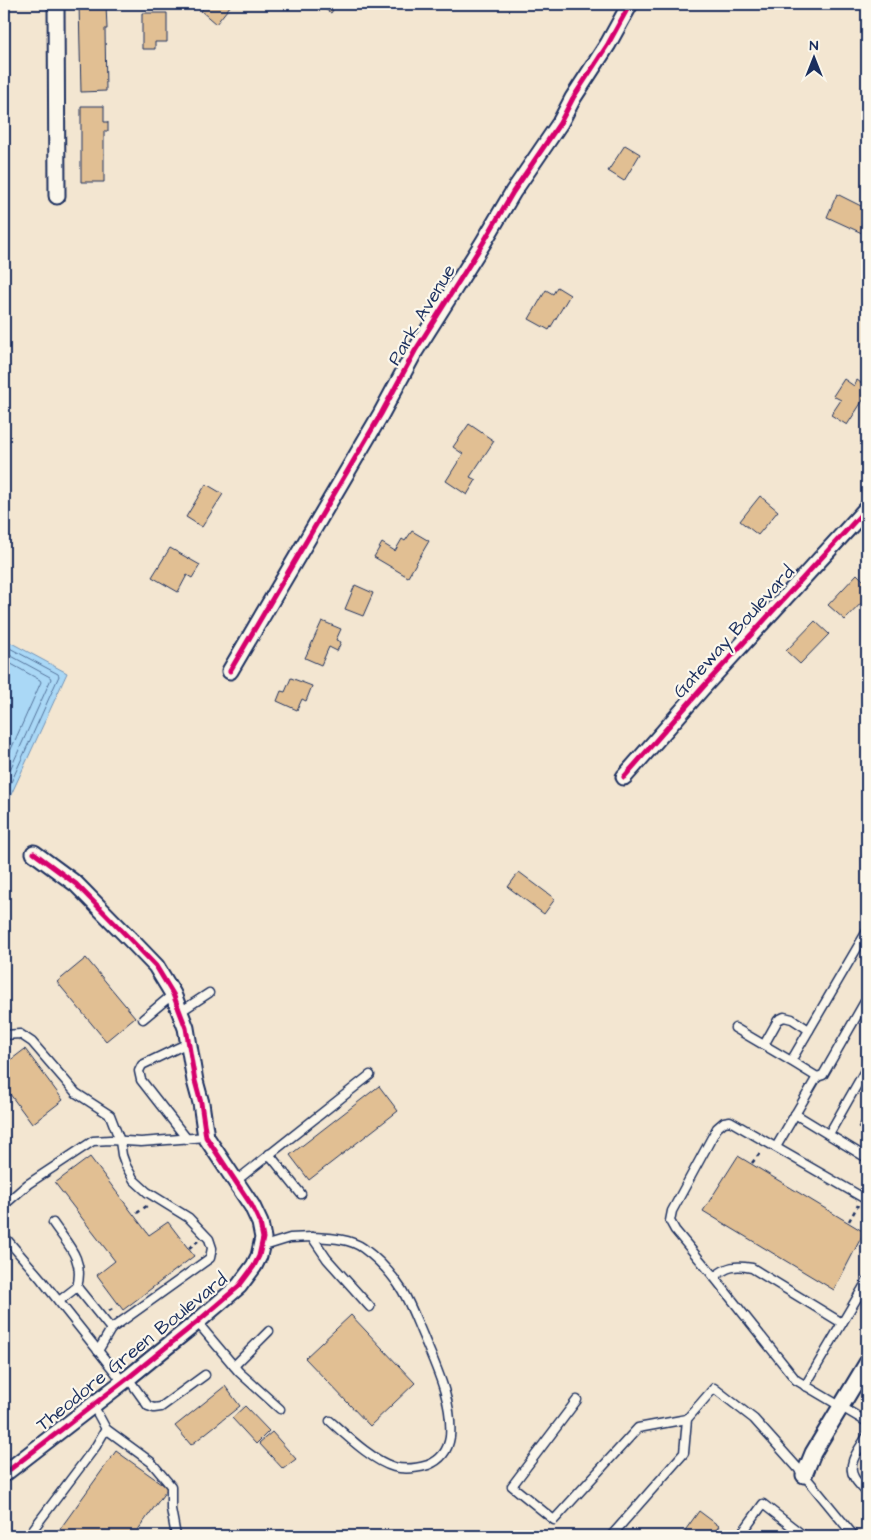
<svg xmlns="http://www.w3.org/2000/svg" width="871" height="1540" viewBox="0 0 871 1540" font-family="'Architects Daughter',sans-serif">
	<rect width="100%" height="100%" fill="#f3e6d1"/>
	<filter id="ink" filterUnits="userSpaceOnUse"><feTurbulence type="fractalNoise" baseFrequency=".02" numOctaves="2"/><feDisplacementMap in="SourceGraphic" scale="10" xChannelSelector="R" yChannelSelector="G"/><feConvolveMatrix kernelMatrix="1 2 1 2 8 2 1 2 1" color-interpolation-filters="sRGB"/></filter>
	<g filter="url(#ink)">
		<polygon fill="#aad8f6" stroke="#7194b9" points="4,639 67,673 4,810"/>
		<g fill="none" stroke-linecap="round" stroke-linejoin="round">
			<g stroke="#54739b" stroke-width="1">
				<polyline points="4,645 58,674 59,676 4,798"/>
				<polyline points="4,652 50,677 51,679 4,783"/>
				<polyline points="4,660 40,680 41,682 4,765"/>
			</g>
		</g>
		<g fill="#e1bf93" stroke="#1b2f5e">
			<polygon points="79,4 106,4 107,29 105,29 106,91 81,92"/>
			<polygon points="207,4 229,4 231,5 216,24 201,11"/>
			<polygon points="317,4 337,4 331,13"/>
			<polygon points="142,13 167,13 167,42 155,42 155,49 142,49"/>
			<polygon points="81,106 104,106 104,122 108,122 108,131 104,131 104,182 81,182"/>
			<polygon points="625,145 640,154 624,181 608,171"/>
			<polygon points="837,194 867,209 867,228 864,234 827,217"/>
			<polygon points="557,287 570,295 549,330 529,319 546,290 553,294"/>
			<polygon points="844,379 854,386 857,380 867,387 867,394 847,425 831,415 841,400 833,396"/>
			<polygon points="469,424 494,441 470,477 476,480 467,495 446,481 463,454 453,447"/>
			<polygon points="206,484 223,494 202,527 186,517"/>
			<polygon points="760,496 778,511 758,535 740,521"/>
			<polygon points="412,531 429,541 408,577 374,557 382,543 395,551 402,539 405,541"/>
			<polygon points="170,548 200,565 192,578 187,575 178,592 152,577"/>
			<polygon points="857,574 867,584 867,590 863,595 866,598 845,620 828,605"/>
			<polygon points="355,585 373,593 363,616 345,609"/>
			<polygon points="322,621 341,629 336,640 341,642 337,651 329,647 321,665 305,658"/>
			<polygon points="815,621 829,634 800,664 786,651"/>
			<polygon points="291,678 312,686 306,701 302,699 297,710 277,701 281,691 285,692"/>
			<polygon points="519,872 555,899 544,914 508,887"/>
			<polygon points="86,958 135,1017 106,1041 57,982"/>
			<polygon points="25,1049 63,1100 32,1124 4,1086 4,1065"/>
			<polygon points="379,1086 398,1111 309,1180 290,1155"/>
			<polygon points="867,1112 867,1133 858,1127"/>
			<polygon points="738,1156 864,1232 834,1290 703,1211"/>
			<polygon points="90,1157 149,1235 168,1222 194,1256 123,1310 97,1275 115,1261 55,1183"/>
			<polygon points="351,1315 415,1383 370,1426 305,1358"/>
			<polygon points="225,1386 240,1406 191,1445 175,1426"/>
			<polygon points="245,1406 269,1431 256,1444 232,1418"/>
			<polygon points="272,1432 296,1459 283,1469 259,1443"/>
			<polygon points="116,1451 168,1488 135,1534 138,1536 55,1536"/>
			<polygon points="699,1511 719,1526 712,1536 681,1536"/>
		</g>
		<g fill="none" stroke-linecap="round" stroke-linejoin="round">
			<defs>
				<g id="service">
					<polyline points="180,1012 209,993"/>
					<polyline points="143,1019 173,994"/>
					<polyline points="735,1028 791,1061"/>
					<polyline points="4,1035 20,1034 32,1042 76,1093 110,1115 120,1141 122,1155 126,1166 134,1180 147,1192 189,1218 209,1239 212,1248 210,1258 111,1329"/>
					<polyline points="764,1045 778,1020 784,1017 792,1019 809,1030"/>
					<polyline points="817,1077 823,1075 867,998"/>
					<polyline points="795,1114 867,1158"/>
					<polyline points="829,1134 867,1067"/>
					<polyline points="187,1139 141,1080 139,1071 142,1065 188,1043"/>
					<polyline points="776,1147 817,1077 791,1061 867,931"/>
					<polyline points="269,1154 301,1194"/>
					<polyline points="236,1181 370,1075"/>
					<polyline points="867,1200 730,1121 724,1122 717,1128 672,1211 670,1221 675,1230 714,1277 796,1380 867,1422"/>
					<polyline points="4,1205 28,1184 93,1141 110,1140 141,1142 206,1137"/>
					<path d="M 53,1223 C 67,1244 85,1259 77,1287"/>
					<polyline points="4,1236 41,1279 123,1382"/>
					<path d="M 312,1237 C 328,1238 349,1238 363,1248 C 378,1259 392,1274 402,1290 C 411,1305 417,1322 424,1338 C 437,1369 453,1402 450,1437 C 448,1450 441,1460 428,1465 C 418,1468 405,1470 394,1467 C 373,1461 347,1436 330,1421"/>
					<polyline points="261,1247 290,1238 312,1237 327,1259 370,1307"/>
					<path d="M 714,1277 C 728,1266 735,1265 752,1268 L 842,1323"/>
					<polyline points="59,1301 77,1287 111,1329 98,1351"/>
					<polyline points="197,1322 239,1372 280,1409"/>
					<polyline points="234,1366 269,1331"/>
					<polyline points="128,1378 148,1406 154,1408 161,1407 205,1375"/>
					<polyline points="805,1386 867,1281"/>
					<polyline points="577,1400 512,1486 554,1520 638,1428 687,1419"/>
					<polyline points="93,1405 106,1429 151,1462 171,1486 171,1509 176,1536"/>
					<path d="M 867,1436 C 861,1447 846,1463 854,1477 C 857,1483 863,1488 867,1493"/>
					<polyline points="28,1536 96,1446 106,1429"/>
					<polyline points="611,1536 684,1453 687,1419 714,1388 754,1419 804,1475 854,1536"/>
					<polyline points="740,1536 763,1504 804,1536"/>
				</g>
				<g id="minor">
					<polyline points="56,4 57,196"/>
					<polyline points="230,671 381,414 415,351 483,243 513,192 560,123 573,98 608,44 630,4"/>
					<polyline points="624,777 704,686 867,508"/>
					<polyline points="4,1474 128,1378 197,1322 239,1286 254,1266 259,1256 263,1238 260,1223 252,1206 206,1137 201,1103 195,1081 186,1028 173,994 156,966 129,938 76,884 34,853"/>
					<polyline points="804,1475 813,1453 867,1363"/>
				</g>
			</defs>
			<use href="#service" stroke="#1b2f5e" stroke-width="11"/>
			<use href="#minor" stroke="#1b2f5e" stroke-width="19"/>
			<g stroke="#1b2f5e" stroke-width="2.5" stroke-dasharray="4 4" stroke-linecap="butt">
				<polyline points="752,1163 760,1153"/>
				<polyline points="137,1213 148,1205"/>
				<polyline points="849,1221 858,1205"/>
				<polyline points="189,1248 198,1241"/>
				<polyline points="109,1311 116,1307"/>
			</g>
			<use href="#service" stroke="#fbf7ec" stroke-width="8"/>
			<use href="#minor" stroke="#fbf7ec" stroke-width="15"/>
			<defs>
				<g id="cycleway">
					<polyline points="230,671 381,414 415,351 483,243 513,192 560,123 573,98 608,44 630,4"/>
					<polyline points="624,777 704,686 867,508"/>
					<polyline points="4,1474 128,1378 197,1322 239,1286 254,1266 259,1256 263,1238 260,1223 252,1206 206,1137 201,1103 195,1081 186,1028 173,994 156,966 129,938 76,884 34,853"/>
				</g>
			</defs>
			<use href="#cycleway" stroke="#fbf7ec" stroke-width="8"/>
			<use href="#cycleway" stroke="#d6006c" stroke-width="5"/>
		</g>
	</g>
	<g text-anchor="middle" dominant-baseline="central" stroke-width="4.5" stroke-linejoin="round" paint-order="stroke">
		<g font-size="19" fill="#1b2f5e" stroke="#fbf7ec">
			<text transform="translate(422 315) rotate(-59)">Park Avenue</text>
			<text transform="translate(734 632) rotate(-48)">Gateway Boulevard</text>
			<text transform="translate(132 1352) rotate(-39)">Theodore Green Boulevard</text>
		</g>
	</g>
	<rect width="871" height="1540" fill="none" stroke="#fbf7ec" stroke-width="20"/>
	<rect x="10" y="10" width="851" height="1520" fill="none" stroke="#1b2f5e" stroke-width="2" filter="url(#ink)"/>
	<g transform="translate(814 58)" stroke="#fbf7ec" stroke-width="4" paint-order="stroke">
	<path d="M0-4L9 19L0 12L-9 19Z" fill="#1b2f5e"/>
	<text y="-8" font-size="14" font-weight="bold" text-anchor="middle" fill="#1b2f5e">N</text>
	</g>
</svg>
